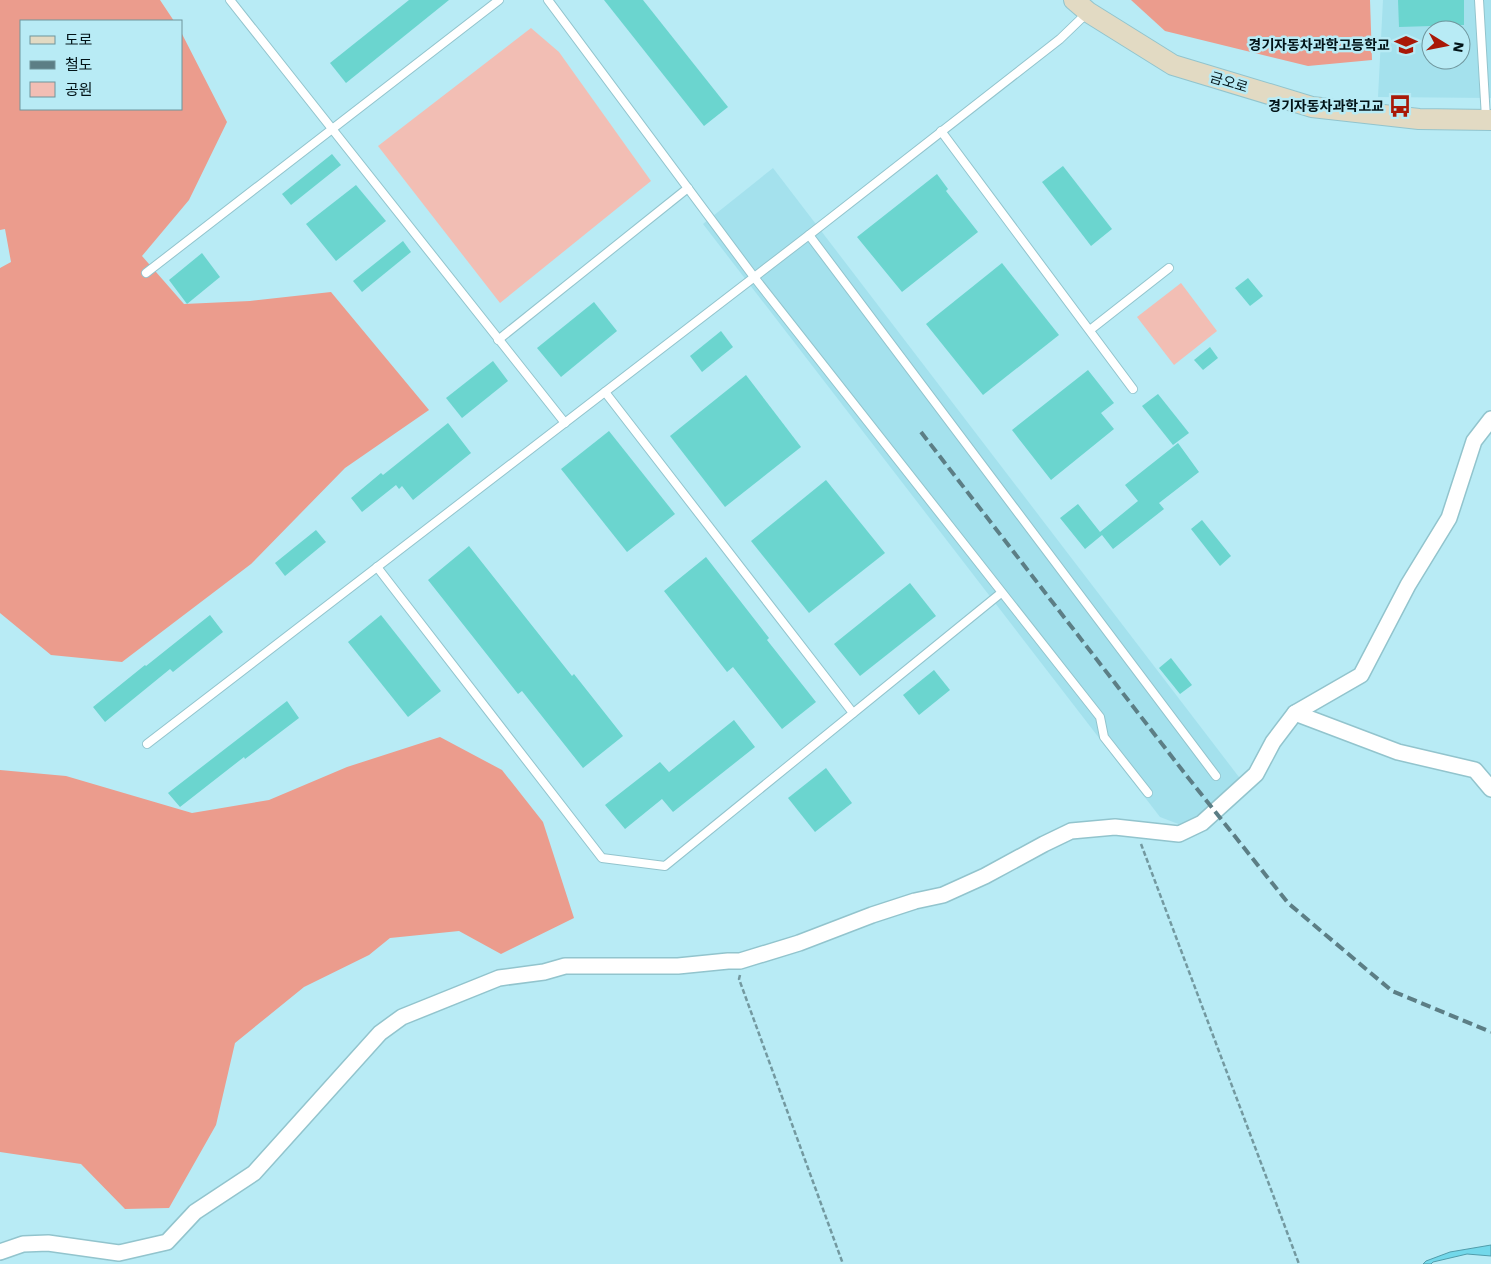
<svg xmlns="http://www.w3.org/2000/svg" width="1491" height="1264" viewBox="0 0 1491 1264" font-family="'Work Sans','Noto Sans KR',sans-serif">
	<rect width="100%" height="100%" fill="#b8ebf5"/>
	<g fill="#a4e1ed" fill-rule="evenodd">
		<path d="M 1383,0 L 1491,0 L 1491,98 L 1378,97 ZM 1431,30 L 1461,30 L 1461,60 L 1431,60 Z"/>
		<polygon points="773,168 1242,781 1201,820 1181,825 1160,817 703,224"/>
	</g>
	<g fill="#f2beb4">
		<polygon points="531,28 559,52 651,181 500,303 378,146"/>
		<polygon points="1181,283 1217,331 1174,365 1137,317"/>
	</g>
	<g fill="#eb9c8d">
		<polygon points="0,0 160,0 174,21 21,21 21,109 181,109 181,32 227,122 189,200 142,256 184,304 250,301 331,292 429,410 345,468 251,564 122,662 51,655 0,613 0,268 11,262 5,229 0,230"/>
		<polygon points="1131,0 1370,0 1372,60 1308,66 1165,31"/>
		<polygon points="440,737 502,770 543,822 574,918 501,954 459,931 390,938 369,955 304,987 235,1043 216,1125 169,1208 125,1209 81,1164 0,1152 0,770 66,776 192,813 269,800 347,767"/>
	</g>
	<polygon fill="#72d8ea" stroke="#509dab" points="1491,1245 1491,1256 1467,1254 1433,1262 1431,1264 1423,1264 1426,1261 1450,1252"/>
	<g fill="#6bd5cf">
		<polygon points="409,0 449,0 346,83 330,63"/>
		<polygon points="604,0 643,0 728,107 704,126"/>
		<polygon points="1398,0 1464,0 1464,25 1399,27"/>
		<polygon points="332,154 341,165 291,205 282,194"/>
		<polygon points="1063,166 1112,229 1091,246 1042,182"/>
		<polygon points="937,174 948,189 946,191 978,232 902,292 857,237"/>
		<polygon points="356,185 386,221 336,261 306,224"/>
		<polygon points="403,241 411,252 362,292 353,281"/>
		<polygon points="202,253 220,277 187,304 169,280"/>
		<polygon points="1002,263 1059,335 983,395 926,324"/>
		<polygon points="1248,278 1263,296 1250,306 1235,288"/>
		<polygon points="594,302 617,331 561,377 537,348"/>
		<polygon points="721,331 733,347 702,372 690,356"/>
		<polygon points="1210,347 1218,358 1203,370 1194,360"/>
		<polygon points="493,361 508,381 462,418 446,398"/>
		<polygon points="1088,370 1114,403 1101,413 1114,429 1051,480 1012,430"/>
		<polygon points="746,375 801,447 725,507 670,436"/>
		<polygon points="1158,394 1189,433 1173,445 1142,406"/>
		<polygon points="448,423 471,453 413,500 402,486 399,489 396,485 362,512 351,498 381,473 383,475"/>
		<polygon points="609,431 675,514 627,552 561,469"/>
		<polygon points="1178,443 1199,472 1159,503 1164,509 1113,549 1102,535 1085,549 1060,518 1078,504 1100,532 1138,501 1125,485"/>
		<polygon points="826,480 885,553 809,613 751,541"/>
		<polygon points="1202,520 1231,556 1220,566 1191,529"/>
		<polygon points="316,530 326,542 285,576 275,563"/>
		<polygon points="469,546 572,676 574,674 623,736 583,768 522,691 518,694 428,580"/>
		<polygon points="706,557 769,638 767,640 816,702 782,729 733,667 727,672 664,591"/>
		<polygon points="910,583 936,616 860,676 834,644"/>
		<polygon points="210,615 223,632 173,672 170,669 105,722 93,707 145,665 146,666"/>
		<polygon points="381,615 441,691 408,717 348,642"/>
		<polygon points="1171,658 1192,685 1180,694 1159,668"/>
		<polygon points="934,670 950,690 919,715 903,695"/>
		<polygon points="287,701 299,718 245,759 244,757 180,807 168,793"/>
		<polygon points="734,720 755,747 673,812 662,799 625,829 605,805 660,762 669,772"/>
		<polygon points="826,768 852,803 815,832 788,798"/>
	</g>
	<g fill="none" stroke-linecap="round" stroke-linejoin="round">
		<defs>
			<g id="lane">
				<polyline points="230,0 565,423"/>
				<polyline points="548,0 754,277 1100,717 1104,737 1148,793"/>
				<polyline points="1479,0 1486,118"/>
				<polyline points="941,131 1133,389"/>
				<polyline points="809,235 1216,776"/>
				<polyline points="146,273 499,0"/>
				<polyline points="1090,330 1169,268"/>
				<polyline points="498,340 688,188"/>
				<polyline points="605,392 853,713"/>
				<polyline points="377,567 602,858 665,866 1001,593"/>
				<polyline points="147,744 809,235 1060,39 1087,13"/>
			</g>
			<g id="street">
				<polyline points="1295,713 1398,752 1475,770 1491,789"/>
				<polyline points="0,1252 23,1244 48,1243 119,1253 167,1242 195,1212 254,1173 380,1033 402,1017 499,978 544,972 565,966 678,966 728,961 740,961 799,943 872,915 915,901 943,895 985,876 1044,844 1071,831 1115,827 1179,834 1202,823 1256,774 1273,742 1295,713 1361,675 1408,585 1449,518 1474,441 1491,419"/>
			</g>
			<polyline id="secondary" points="1074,0 1088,12 1173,65 1312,107 1419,119 1491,120"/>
		</defs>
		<use href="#lane" stroke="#92c4cd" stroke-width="10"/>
		<use href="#street" stroke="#92c4cd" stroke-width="18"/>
		<use href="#secondary" stroke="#92c4cd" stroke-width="22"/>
		<g stroke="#7399a0" stroke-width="2.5" stroke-dasharray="5 2.5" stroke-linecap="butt">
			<polyline points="1141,844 1299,1264"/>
			<polyline points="740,975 739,979 843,1264"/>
		</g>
		<use href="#lane" stroke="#fff" stroke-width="8"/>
		<use href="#street" stroke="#fff" stroke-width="15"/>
		<use href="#secondary" stroke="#e2dac3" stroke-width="20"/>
		<polyline stroke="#5c7e85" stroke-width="4" stroke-dasharray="10 5" stroke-linecap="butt" points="921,432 1186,775 1288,903 1392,991 1491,1032"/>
	</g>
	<defs>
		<symbol id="school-bare" viewBox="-9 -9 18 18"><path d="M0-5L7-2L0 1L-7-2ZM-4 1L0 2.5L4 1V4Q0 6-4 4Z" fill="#a91807" stroke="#b8ebf5" stroke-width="2.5" paint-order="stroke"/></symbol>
		<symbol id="bus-bare" viewBox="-9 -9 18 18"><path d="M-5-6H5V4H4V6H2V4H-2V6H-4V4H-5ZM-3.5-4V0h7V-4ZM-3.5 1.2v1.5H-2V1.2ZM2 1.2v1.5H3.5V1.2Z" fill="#a91807" stroke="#b8ebf5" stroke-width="2.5" paint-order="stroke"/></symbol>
	</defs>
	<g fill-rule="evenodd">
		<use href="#school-bare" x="1390" y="29" width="32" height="32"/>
		<use href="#bus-bare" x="1384" y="90" width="32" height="32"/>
	</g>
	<g text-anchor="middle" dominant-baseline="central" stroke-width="5" stroke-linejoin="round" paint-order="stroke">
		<g font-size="14" font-weight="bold" fill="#021317" stroke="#b8ebf5" text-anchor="end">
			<text x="1390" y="45">경기자동차과학고등학교</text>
			<text x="1384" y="106">경기자동차과학고교</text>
		</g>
		<g font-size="14" fill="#021317" stroke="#b8ebf5">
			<text transform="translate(1229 82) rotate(17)">금오로</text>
		</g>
	</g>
	<rect x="20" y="20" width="162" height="90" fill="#b8ebf5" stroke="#6f959c"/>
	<rect x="30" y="36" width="25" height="8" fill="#e2dac3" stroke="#6f959c"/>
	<text x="65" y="45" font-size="15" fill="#021317">도로</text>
	<rect x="30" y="61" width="25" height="8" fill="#5c7e85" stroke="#6f959c"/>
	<text x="65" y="70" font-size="15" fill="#021317">철도</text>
	<rect x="30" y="82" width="25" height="15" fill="#f2beb4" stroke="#6f959c"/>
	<text x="65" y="95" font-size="15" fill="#021317">공원</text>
	<g transform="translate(1446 45) rotate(100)"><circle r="24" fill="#b8ebf5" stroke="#6f959c"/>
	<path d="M0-4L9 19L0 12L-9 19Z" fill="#a91807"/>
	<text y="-8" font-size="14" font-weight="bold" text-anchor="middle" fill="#021317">N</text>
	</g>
</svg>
